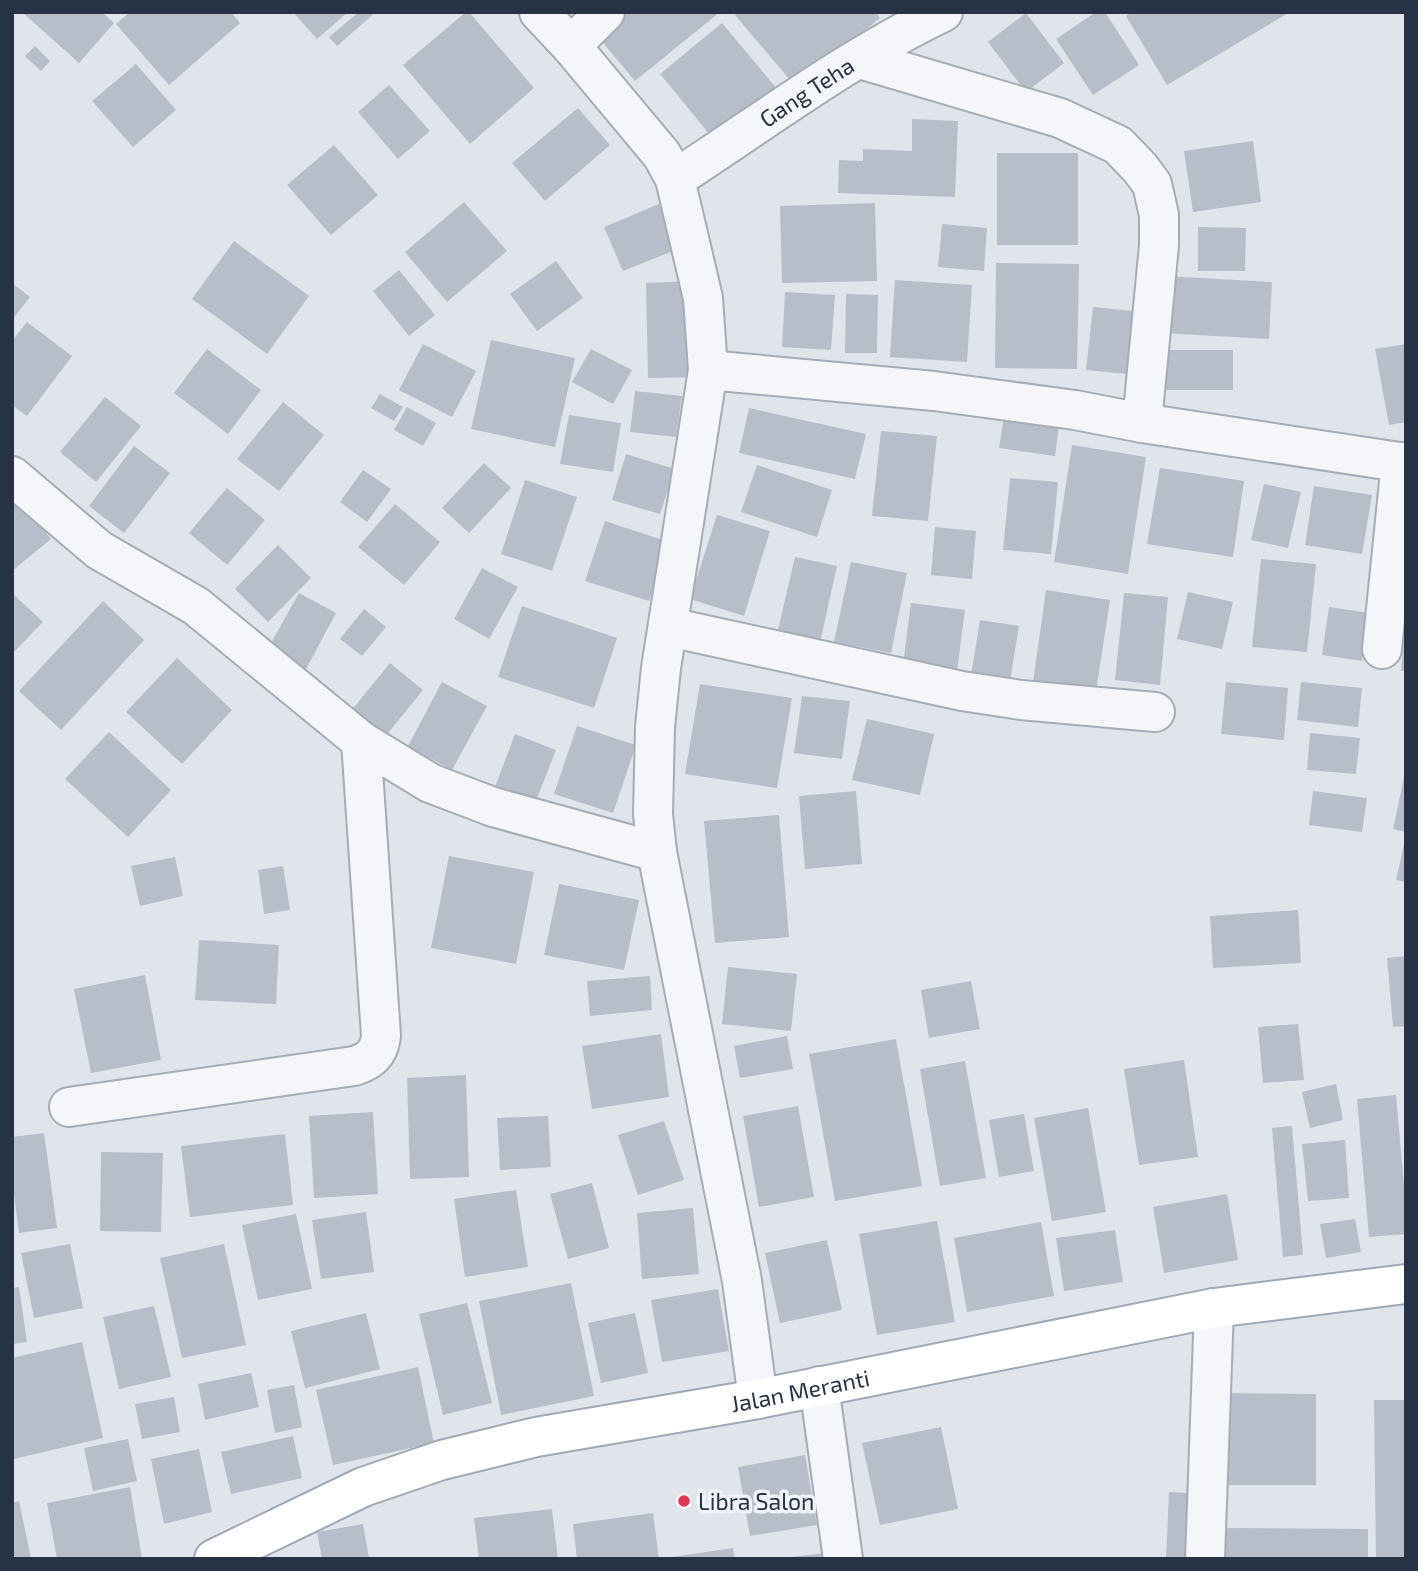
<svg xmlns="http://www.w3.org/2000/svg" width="1418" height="1571" viewBox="0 0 1418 1571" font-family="'Exo 2',sans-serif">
	<rect width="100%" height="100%" fill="#e0e5eb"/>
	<g fill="#b7bec9">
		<polygon points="22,12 102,12 114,23 79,63"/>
		<polygon points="130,12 231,12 240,23 169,85 116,24"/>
		<polygon points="293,12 348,12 317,39"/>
		<polygon points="359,12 376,12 337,46 329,37"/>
		<polygon points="466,12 469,12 534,88 470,144 403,65"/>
		<polygon points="618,12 720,12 635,81 594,32"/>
		<polygon points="738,12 876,12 880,18 796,87 735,15"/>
		<polygon points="1096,12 1105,12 1139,65 1093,95 1056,39"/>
		<polygon points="1132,12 1290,12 1167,85 1126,16"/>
		<polygon points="1026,13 1064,63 1026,92 988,42"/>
		<polygon points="722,23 778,90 716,142 660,74"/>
		<polygon points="35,46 50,61 41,71 25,56"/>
		<polygon points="136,64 176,110 133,147 92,101"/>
		<polygon points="389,85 430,131 398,159 358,112"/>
		<polygon points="578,108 610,145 545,201 512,163"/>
		<polygon points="912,119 958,121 955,197 838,193 839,160 863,161 863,149 912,151"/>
		<polygon points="1253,141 1261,202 1193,212 1184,151"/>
		<polygon points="334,145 378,195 331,235 287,185"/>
		<rect x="997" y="153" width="81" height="92"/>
		<polygon points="464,202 507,251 447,302 405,252"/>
		<polygon points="875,203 877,281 782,283 780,206"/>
		<polygon points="659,204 678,249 623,271 604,227"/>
		<polygon points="942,224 987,228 984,271 938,267"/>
		<polygon points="1198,227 1246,228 1245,271 1198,271"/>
		<polygon points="234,241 309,296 267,354 192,299"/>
		<polygon points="556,261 583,298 537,331 510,294"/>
		<polygon points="996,263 1079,264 1077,369 995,368"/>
		<polygon points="399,270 435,315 409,336 373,291"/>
		<polygon points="1165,276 1272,282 1269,339 1162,333"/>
		<polygon points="895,280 972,285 967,362 890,357"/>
		<polygon points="695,281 696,377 648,378 646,283"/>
		<polygon points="12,283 30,297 12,320"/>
		<polygon points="785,292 835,295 831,350 782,347"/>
		<polygon points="846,294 878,295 877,353 845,353"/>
		<polygon points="1093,307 1144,312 1137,375 1086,370"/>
		<polygon points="27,322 72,356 27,416 12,405 12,341"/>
		<polygon points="491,340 575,358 555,447 471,429"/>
		<polygon points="423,344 476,371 452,417 399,390"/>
		<polygon points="1406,344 1406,422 1389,425 1375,349"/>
		<polygon points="207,349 261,390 228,434 174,393"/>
		<polygon points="591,349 632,370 613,404 572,382"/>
		<rect x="1162" y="350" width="71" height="40"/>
		<polygon points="635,391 682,396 676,437 630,432"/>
		<polygon points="380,394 403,407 394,421 371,408"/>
		<polygon points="105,397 141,426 96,482 60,452"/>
		<polygon points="283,402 324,435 279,491 237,459"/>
		<polygon points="1006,404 1061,411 1055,456 999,448"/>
		<polygon points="407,407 436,423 423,446 394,430"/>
		<polygon points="749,408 866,434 855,479 739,453"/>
		<polygon points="569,415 621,423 613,472 560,464"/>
		<polygon points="881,431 937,436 928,521 872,516"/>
		<polygon points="1072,445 1146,457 1128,574 1054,562"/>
		<polygon points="134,446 170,473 124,533 89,506"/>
		<polygon points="626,454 675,469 660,514 612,500"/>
		<polygon points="484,463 511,488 469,533 442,508"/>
		<polygon points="757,465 832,490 817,537 741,512"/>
		<polygon points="1160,468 1244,481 1233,557 1147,544"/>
		<polygon points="363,470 391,489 367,522 340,502"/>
		<polygon points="1010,478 1058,482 1051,554 1003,550"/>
		<polygon points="525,480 577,497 552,571 501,554"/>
		<polygon points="1264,484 1301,492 1288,548 1251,540"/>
		<polygon points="1314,486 1372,495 1362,554 1305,545"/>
		<polygon points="227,488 265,520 227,565 189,533"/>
		<polygon points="16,497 51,539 12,571 12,501"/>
		<polygon points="395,504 440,542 404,585 358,547"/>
		<polygon points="717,515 770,531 744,616 690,599"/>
		<polygon points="605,521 669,542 649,601 585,581"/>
		<polygon points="935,527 976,531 972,579 931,575"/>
		<polygon points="278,545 311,578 268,622 235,589"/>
		<polygon points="795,557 837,566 819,647 776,638"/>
		<polygon points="1261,559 1316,564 1307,652 1252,647"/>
		<polygon points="851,562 907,573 891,653 834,642"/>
		<polygon points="482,568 518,587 489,639 454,619"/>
		<polygon points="1046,590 1110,600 1096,692 1033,682"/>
		<polygon points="1188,592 1233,602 1222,649 1177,639"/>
		<polygon points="12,593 43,622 12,654"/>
		<polygon points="299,593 336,613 304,673 266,652"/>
		<polygon points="1124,593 1168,597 1160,685 1115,680"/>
		<polygon points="103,601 144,640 61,730 19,691"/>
		<polygon points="911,603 965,610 956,679 902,672"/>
		<polygon points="522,606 617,638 594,708 498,677"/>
		<polygon points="1329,607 1370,613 1362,661 1322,655"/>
		<polygon points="364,609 386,627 362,656 340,639"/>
		<polygon points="980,620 1019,626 1008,693 969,688"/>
		<polygon points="1404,640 1406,641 1406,671 1401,671"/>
		<polygon points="177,658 232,710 182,764 126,712"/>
		<polygon points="390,663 423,690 384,738 351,711"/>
		<polygon points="442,682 487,706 452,770 408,746"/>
		<polygon points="1226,682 1288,688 1284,740 1221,734"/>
		<polygon points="1301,682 1362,688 1358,727 1297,720"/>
		<polygon points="700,684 792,698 777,788 685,774"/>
		<polygon points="802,696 850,701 842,759 794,753"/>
		<polygon points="867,719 934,734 920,795 852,780"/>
		<polygon points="577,726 636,745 613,813 554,794"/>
		<polygon points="109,732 171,790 128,837 65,779"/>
		<polygon points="1310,733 1360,738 1356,774 1307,770"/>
		<polygon points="515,734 556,750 536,801 495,787"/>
		<polygon points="1405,772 1406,772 1406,832 1393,829"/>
		<polygon points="856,791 862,864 805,869 799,796"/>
		<polygon points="1313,791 1367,798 1362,832 1309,825"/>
		<polygon points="779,815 789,937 715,943 704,821"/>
		<polygon points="1405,840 1406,840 1406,882 1396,880"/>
		<polygon points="449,856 534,872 516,964 431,948"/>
		<polygon points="175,857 183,896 140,906 131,866"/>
		<polygon points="283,866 290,910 264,914 258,870"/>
		<polygon points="559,884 639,900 624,970 544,955"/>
		<polygon points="1298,910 1301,963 1213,968 1210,916"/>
		<polygon points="199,940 279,945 276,1004 195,1000"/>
		<polygon points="1406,956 1406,1026 1393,1027 1387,958"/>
		<polygon points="728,967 797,974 791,1031 722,1024"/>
		<polygon points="145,975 161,1060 91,1073 74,989"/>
		<polygon points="650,976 652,1010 590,1016 587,981"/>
		<polygon points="971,981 980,1029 929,1038 921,990"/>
		<polygon points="1298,1024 1304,1080 1263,1083 1258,1027"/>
		<polygon points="661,1034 669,1097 592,1109 582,1046"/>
		<polygon points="787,1036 793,1069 740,1078 734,1046"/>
		<polygon points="896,1039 922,1186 835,1201 809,1054"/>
		<polygon points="1184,1060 1198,1157 1139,1165 1124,1069"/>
		<polygon points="965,1061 986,1178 940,1186 920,1069"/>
		<polygon points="466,1075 469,1177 410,1179 407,1078"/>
		<polygon points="1336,1084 1343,1120 1310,1128 1302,1092"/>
		<polygon points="1396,1095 1406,1208 1406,1234 1369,1237 1357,1099"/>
		<polygon points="798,1106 814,1197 759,1207 743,1116"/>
		<polygon points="1088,1108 1106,1212 1052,1221 1034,1118"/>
		<polygon points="373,1112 378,1194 314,1198 309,1116"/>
		<polygon points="1024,1114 1034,1171 999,1177 989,1120"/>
		<polygon points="548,1116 551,1167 500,1170 497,1118"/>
		<polygon points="664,1121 684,1180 638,1195 618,1135"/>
		<polygon points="1292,1126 1303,1255 1283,1257 1272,1128"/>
		<polygon points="44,1133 57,1228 19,1233 12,1180 12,1137"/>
		<polygon points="285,1134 293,1205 190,1217 181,1146"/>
		<polygon points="1345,1140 1349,1198 1308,1201 1302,1144"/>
		<polygon points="101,1152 163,1153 161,1232 100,1231"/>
		<polygon points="592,1183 609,1248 568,1259 550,1194"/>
		<polygon points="516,1190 528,1267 465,1277 454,1199"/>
		<polygon points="1227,1194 1238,1260 1164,1273 1153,1207"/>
		<polygon points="693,1208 699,1274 642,1279 637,1213"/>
		<polygon points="366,1212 374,1272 321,1279 312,1220"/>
		<polygon points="296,1214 312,1289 258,1300 242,1225"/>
		<polygon points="1355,1219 1361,1252 1326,1258 1320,1224"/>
		<polygon points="937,1221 955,1322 877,1335 859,1234"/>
		<polygon points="1041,1222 1054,1296 967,1312 954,1238"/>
		<polygon points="1115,1230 1123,1282 1064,1291 1056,1238"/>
		<polygon points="827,1240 842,1310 780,1323 765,1253"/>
		<polygon points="70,1244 83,1308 34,1318 21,1253"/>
		<polygon points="224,1244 246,1345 182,1358 160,1258"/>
		<polygon points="571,1283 594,1396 501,1415 479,1301"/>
		<polygon points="19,1287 27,1342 12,1344 12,1288"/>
		<polygon points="718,1289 729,1351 662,1362 651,1300"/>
		<polygon points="467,1303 492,1403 443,1415 419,1314"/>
		<polygon points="154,1306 171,1377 119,1389 103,1317"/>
		<polygon points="366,1313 380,1369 305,1388 291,1331"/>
		<polygon points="635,1313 648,1373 601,1383 588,1323"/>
		<polygon points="82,1342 103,1438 14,1459 12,1358"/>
		<polygon points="418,1367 434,1443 333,1465 316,1390"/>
		<polygon points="251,1373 259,1407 205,1420 198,1384"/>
		<polygon points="294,1385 302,1427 275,1433 267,1390"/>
		<polygon points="1213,1393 1316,1394 1316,1485 1213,1485"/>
		<polygon points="174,1397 180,1432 142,1439 135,1404"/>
		<polygon points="1374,1400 1406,1400 1406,1559 1376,1559"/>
		<polygon points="941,1427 958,1509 880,1525 862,1443"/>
		<polygon points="293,1436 302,1478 231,1494 221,1452"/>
		<polygon points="128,1439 137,1481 93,1491 84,1448"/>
		<polygon points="199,1449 212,1512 164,1524 151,1459"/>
		<polygon points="805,1455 817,1525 750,1536 738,1467"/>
		<polygon points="130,1487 142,1559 57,1559 47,1503"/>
		<polygon points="1169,1492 1206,1494 1202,1559 1166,1559"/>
		<polygon points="19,1501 31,1558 12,1559 12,1503"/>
		<polygon points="552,1509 558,1559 479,1559 474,1518"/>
		<polygon points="653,1513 659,1559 577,1559 573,1524"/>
		<polygon points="363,1524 369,1559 322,1559 317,1532"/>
		<polygon points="1224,1528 1368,1529 1368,1559 1224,1559"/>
		<polygon points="733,1548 735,1559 672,1559 672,1557"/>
		<polygon points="824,1553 825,1559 792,1559 792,1557"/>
	</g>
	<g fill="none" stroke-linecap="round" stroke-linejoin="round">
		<defs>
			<g id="minor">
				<polyline points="539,12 571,46 662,155 675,179 703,298 708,370 661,668 655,727 653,814 657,852 742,1281 758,1399"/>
				<polyline points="571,46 605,12"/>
				<polyline points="860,59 1060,118 1118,145 1140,168 1152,184 1159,215 1159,245 1142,423"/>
				<path id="s1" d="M 675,179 C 763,122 849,57 943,12"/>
				<polyline points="708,370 934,391 1075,410 1142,423 1406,463"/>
				<polyline points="12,476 99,550 196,606 361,741 430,783 493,807 657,852"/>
				<polyline points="669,627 962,691 1021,700 1155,712"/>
				<polyline points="1382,649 1401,462"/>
				<path d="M 69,1107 L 354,1066 C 370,1061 379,1054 381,1036 L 361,741"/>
				<polyline points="819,1386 843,1559"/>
				<polyline points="1205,1559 1214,1308"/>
			</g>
			<g id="primary">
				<path id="s2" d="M 214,1559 L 363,1487 L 442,1460 L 536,1437 L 758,1399 L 1214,1308 L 1406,1284"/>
			</g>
		</defs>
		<use href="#minor" stroke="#a5acb6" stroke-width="42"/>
		<use href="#primary" stroke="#9ea9b8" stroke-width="42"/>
		<use href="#minor" stroke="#f4f6f9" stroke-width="38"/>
		<use href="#primary" stroke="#fff" stroke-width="38"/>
	</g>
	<circle fill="#dd3855" stroke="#f0f4f8" stroke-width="2.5" cx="684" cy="1501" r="7"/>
	<g text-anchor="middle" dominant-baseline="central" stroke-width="7" stroke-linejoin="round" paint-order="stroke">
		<g font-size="23" fill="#273244" stroke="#f0f4f8">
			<text stroke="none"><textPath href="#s1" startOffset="158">Gang Teha</textPath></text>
			<text stroke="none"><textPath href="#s2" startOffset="614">Jalan Meranti</textPath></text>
		</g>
		<g font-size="23" fill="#273244" stroke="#f0f4f8" text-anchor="start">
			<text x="698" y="1501">Libra Salon</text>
		</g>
	</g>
	<rect width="1418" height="1571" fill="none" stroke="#273244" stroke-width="28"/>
</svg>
